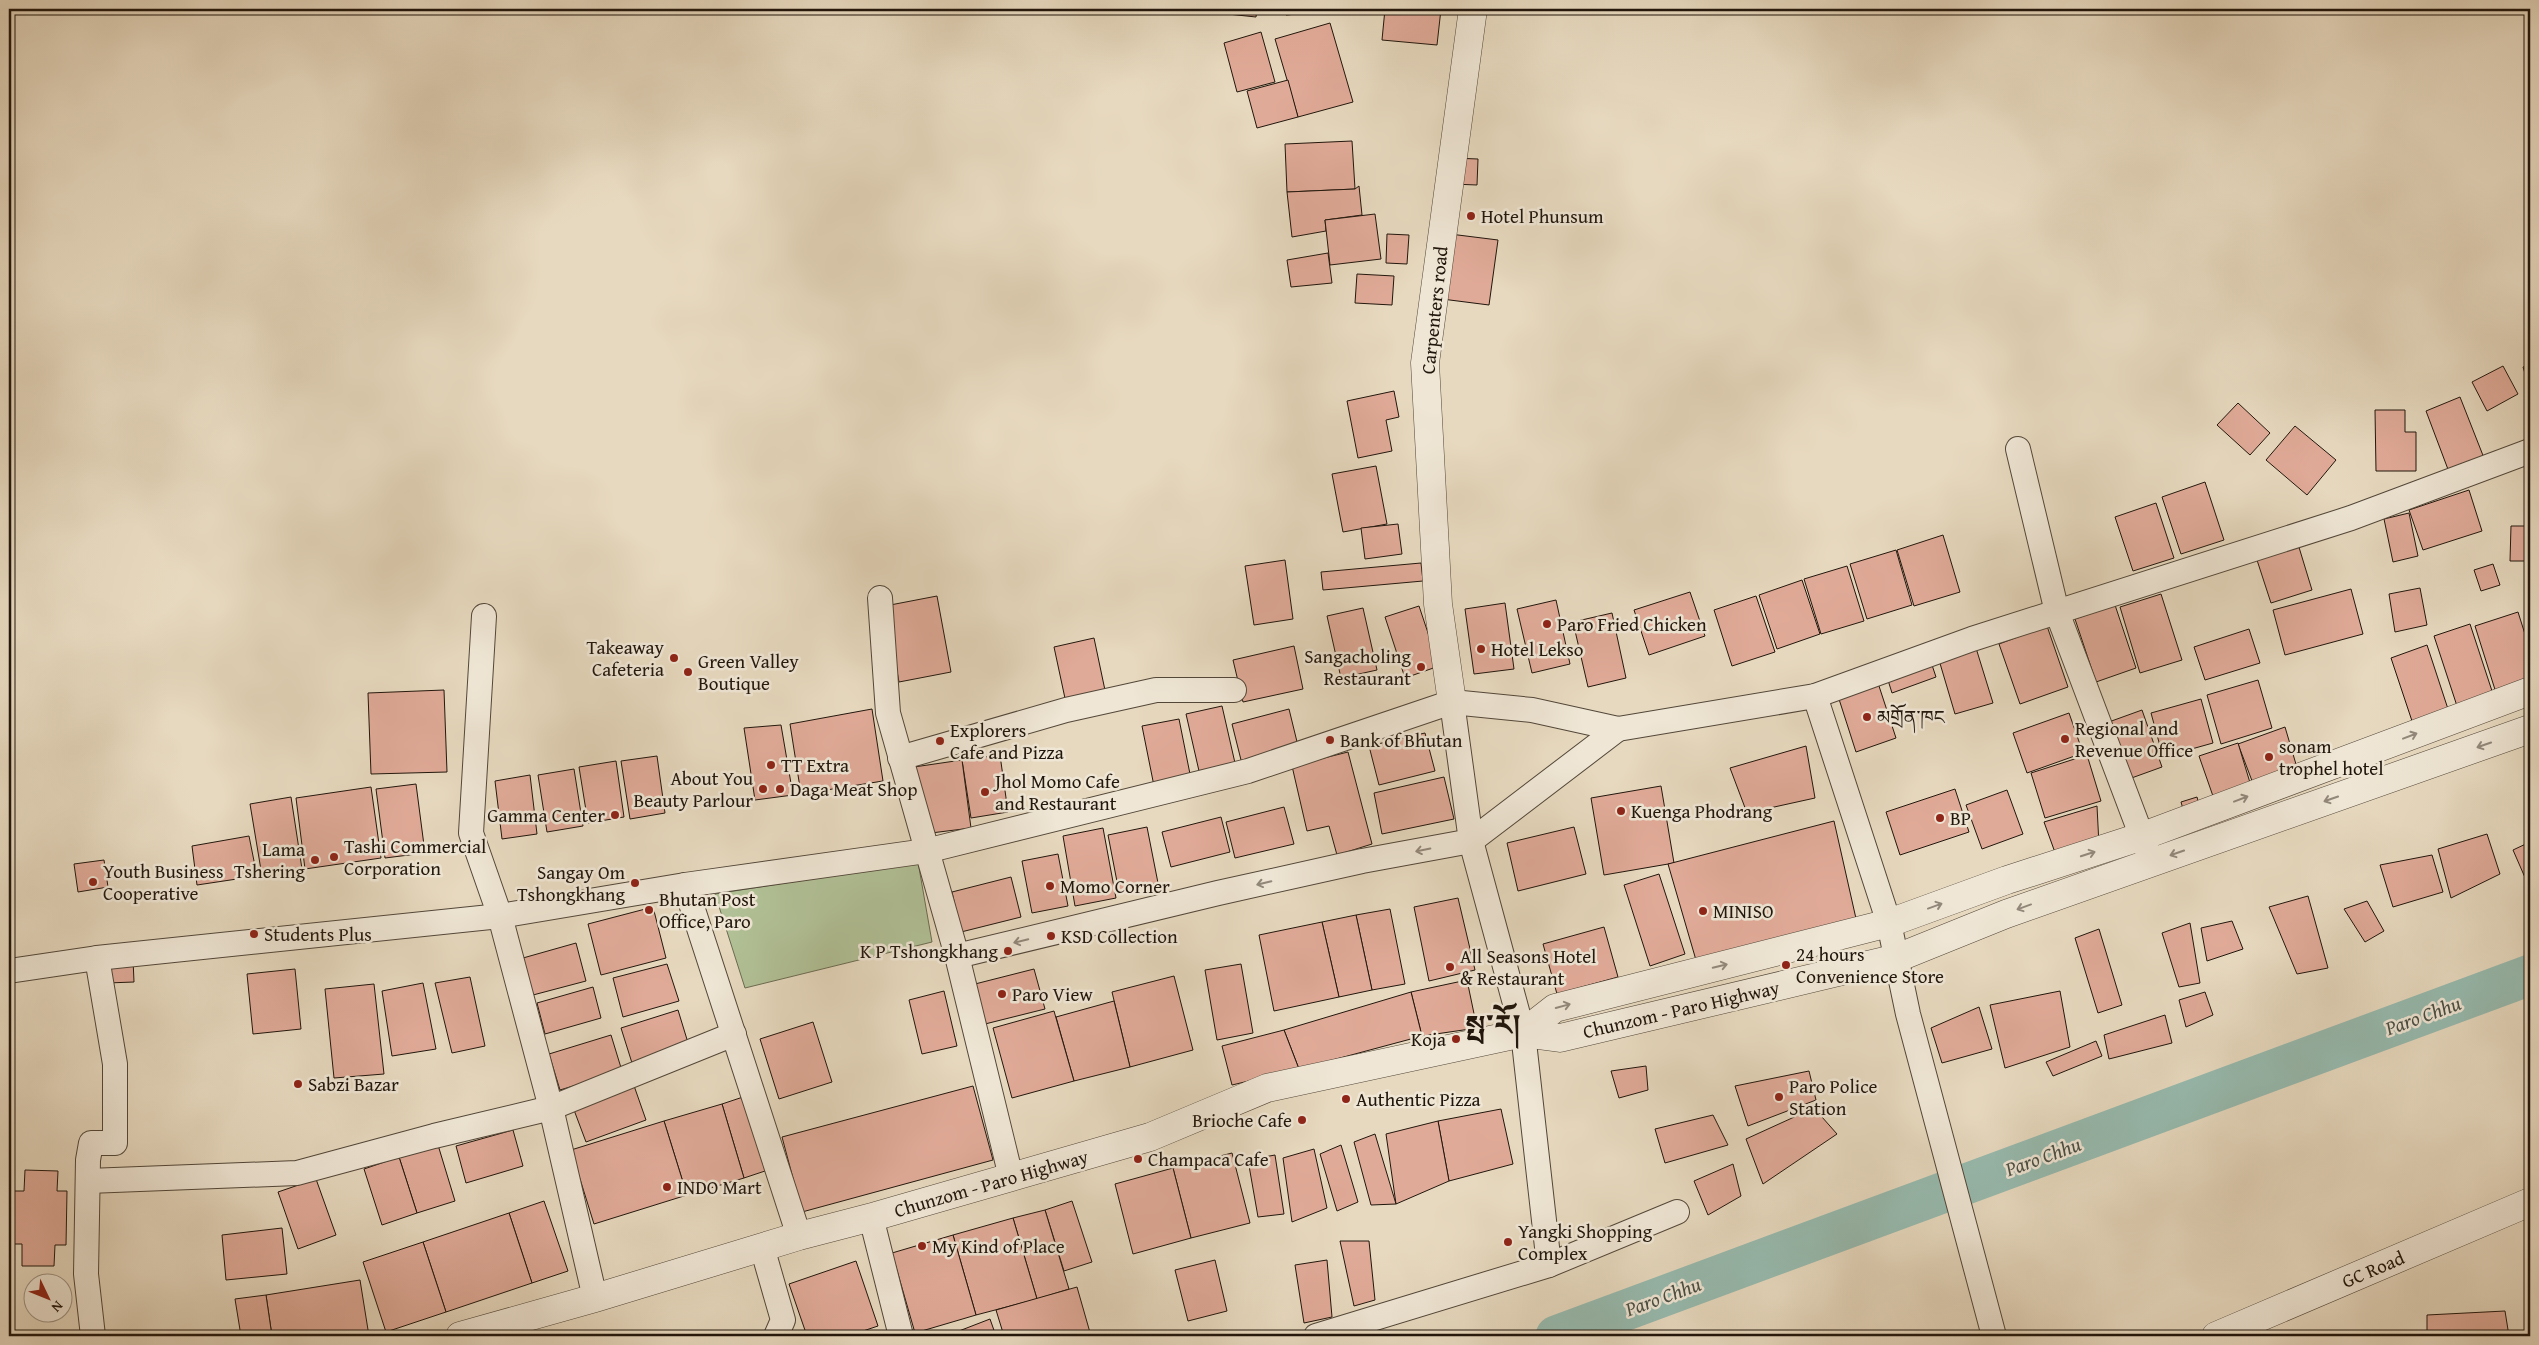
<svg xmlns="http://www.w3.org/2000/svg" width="2539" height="1345" viewBox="0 0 2539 1345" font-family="'Gentium Book Plus','Noto Serif Tibetan',serif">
	<rect width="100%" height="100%" fill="#e7d9bf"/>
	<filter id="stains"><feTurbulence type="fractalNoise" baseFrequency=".004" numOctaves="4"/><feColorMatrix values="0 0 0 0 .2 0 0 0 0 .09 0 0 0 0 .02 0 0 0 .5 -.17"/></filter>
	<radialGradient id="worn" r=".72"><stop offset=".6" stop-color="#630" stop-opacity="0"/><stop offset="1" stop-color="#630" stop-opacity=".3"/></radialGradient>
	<polygon fill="#b1c096" stroke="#696b51" points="918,862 932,942 745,988 715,894"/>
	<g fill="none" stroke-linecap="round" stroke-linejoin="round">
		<polyline stroke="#97baae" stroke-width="41" points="1556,1336 2530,975"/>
	</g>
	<g fill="#e0aa98" stroke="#21160c">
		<polygon points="1218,9 1257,9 1256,17 1218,13"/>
		<polygon points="1286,9 1343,9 1343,10 1286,15"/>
		<polygon points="1385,9 1441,9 1437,45 1382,40"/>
		<polygon points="1330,23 1353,102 1298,117 1275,39"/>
		<polygon points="1261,32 1275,82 1237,92 1224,43"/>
		<polygon points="1288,80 1298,117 1257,128 1247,91"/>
		<polygon points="1352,141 1355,189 1287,192 1285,144"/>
		<polygon points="1453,158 1478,159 1477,185 1452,184"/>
		<polygon points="1359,186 1362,215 1325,220 1326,231 1292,237 1287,192 1355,189"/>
		<polygon points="1375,214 1381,259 1330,265 1325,220"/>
		<polygon points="1387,234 1409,235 1407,264 1386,263"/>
		<polygon points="1450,234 1498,240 1489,305 1442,299"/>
		<polygon points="1328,253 1332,283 1291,287 1287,260"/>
		<polygon points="1357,274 1394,276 1392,305 1355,303"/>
		<polygon points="2530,364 2530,390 2523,367"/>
		<polygon points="2503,366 2518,394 2487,411 2472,382"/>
		<polygon points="1394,391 1399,417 1386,420 1392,451 1358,458 1347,401"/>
		<polygon points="2460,397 2484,458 2449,472 2426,411"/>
		<polygon points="2238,403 2270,433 2250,455 2217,425"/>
		<polygon points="2375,410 2405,410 2405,432 2416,432 2416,471 2376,471"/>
		<polygon points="2295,426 2336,460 2307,495 2266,460"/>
		<polygon points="1376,466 1387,524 1343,532 1332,474"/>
		<polygon points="2205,482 2224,540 2181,554 2162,497"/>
		<polygon points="2469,490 2482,531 2423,550 2409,510"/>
		<polygon points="2156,503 2174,558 2133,571 2115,517"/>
		<polygon points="2409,513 2418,556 2393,562 2384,519"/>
		<polygon points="1398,524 1402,554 1365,559 1361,528"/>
		<polygon points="2511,526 2530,526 2530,561 2510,561"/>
		<polygon points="1943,535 1960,592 1914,606 1897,550"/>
		<polygon points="2298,544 2312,590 2271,603 2256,557"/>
		<polygon points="1896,550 1912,605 1867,619 1850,564"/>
		<polygon points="1285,560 1293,619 1254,625 1245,566"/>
		<polygon points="1421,563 1423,581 1323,590 1321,572"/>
		<polygon points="2493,564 2500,585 2481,591 2474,570"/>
		<polygon points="1847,566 1864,621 1821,634 1804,579"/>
		<polygon points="1802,580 1820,634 1777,649 1759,595"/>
		<polygon points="2420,588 2427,625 2395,632 2389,594"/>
		<polygon points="2351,589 2363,634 2285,655 2273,610"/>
		<polygon points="1690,592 1705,636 1649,655 1634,610"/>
		<polygon points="2161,594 2182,660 2140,673 2120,607"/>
		<polygon points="937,596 951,672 899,682 885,606"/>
		<polygon points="1756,596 1775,652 1732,666 1714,610"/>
		<polygon points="1556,600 1570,664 1532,673 1517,609"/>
		<polygon points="1505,603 1514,669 1474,674 1465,609"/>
		<polygon points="2115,605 2136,668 2096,682 2075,619"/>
		<polygon points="1419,606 1439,666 1405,678 1385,617"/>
		<polygon points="1363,608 1377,670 1341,678 1327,616"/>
		<polygon points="2518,612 2530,650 2530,685 2497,696 2475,626"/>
		<polygon points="1612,613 1626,678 1588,687 1573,622"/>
		<polygon points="2470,624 2493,694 2457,706 2434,636"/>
		<polygon points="2047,626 2068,687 2020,704 1999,644"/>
		<polygon points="2249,629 2260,663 2205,680 2194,647"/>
		<polygon points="1094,638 1106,695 1066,703 1054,647"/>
		<polygon points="2427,645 2448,709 2412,721 2391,658"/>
		<polygon points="1294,646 1303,689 1243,702 1233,660"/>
		<polygon points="1976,648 1993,703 1955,714 1939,660"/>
		<polygon points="1931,662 1936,677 1892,693 1887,677"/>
		<polygon points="2258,680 2272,728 2221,744 2207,695"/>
		<polygon points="1878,683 1896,738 1856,752 1838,696"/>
		<polygon points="444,690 447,772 371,774 368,693"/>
		<polygon points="2201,699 2213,743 2163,757 2151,713"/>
		<polygon points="1222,706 1235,763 1199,771 1186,714"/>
		<polygon points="872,709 883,781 801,794 790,724"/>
		<polygon points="1289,709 1299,750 1242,764 1232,724"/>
		<polygon points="2142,710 2162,767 2126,780 2106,723"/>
		<polygon points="2069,713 2083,753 2027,773 2013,733"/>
		<polygon points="1179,719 1191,779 1154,786 1142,726"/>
		<polygon points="781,725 793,795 755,800 744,728"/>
		<polygon points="2285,727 2298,771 2254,786 2238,744"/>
		<polygon points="1425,733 1435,771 1379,785 1369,746"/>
		<polygon points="2238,743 2251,786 2214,799 2199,756"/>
		<polygon points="1806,746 1815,798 1747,813 1730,768"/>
		<polygon points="1348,752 1372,844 1337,855 1329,826 1307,831 1292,766"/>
		<polygon points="1000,755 1008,812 971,818 962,760"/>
		<polygon points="2087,755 2101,801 2045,818 2031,773"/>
		<polygon points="657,756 665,813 630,819 621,761"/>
		<polygon points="962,760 971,828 923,834 914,767"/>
		<polygon points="616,761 624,817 588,823 579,767"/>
		<polygon points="574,769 583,826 547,832 538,775"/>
		<polygon points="530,775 537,834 502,839 495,781"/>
		<polygon points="1444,777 1454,819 1382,834 1374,793"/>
		<polygon points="416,784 425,853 385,858 376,789"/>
		<polygon points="1661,786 1674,863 1604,875 1591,798"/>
		<polygon points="371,787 381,858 305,869 296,798"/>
		<polygon points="1955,789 1969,832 1900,855 1886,812"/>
		<polygon points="2007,790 2023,834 1982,849 1966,805"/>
		<polygon points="291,797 302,869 262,876 250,804"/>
		<polygon points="2197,797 2201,812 2185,816 2181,802"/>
		<polygon points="2097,806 2099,845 2057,858 2044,822"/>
		<polygon points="1284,807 1294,844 1235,858 1226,822"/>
		<polygon points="1221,817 1230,852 1171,867 1162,832"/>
		<polygon points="1834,821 1857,923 1698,967 1668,864"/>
		<polygon points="1147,827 1158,883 1119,892 1108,835"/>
		<polygon points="1574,827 1586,874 1518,891 1507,843"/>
		<polygon points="1103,828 1116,898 1075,906 1063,836"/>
		<polygon points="2487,834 2500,874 2451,898 2438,849"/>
		<polygon points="249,836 257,876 197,885 192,846"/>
		<polygon points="2530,842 2530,889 2513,850"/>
		<polygon points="1058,854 1068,906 1032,913 1022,861"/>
		<polygon points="2432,855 2443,892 2393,907 2380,865"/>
		<polygon points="104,860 108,887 78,892 74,864"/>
		<polygon points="1659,874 1685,954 1650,966 1624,885"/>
		<polygon points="1011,877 1021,917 961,932 952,892"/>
		<polygon points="2308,896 2328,968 2297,974 2269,907"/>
		<polygon points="1458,898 1475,970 1429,981 1414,907"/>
		<polygon points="2367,901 2384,931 2365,942 2344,909"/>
		<polygon points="653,907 666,958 601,975 588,924"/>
		<polygon points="1390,909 1405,984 1372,990 1356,915"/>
		<polygon points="1356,915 1372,990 1339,997 1322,922"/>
		<polygon points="2232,921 2243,949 2207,961 2201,928"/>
		<polygon points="1322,922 1339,997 1274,1011 1259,935"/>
		<polygon points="2190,923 2200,983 2179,987 2162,933"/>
		<polygon points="1604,927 1618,977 1557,994 1543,944"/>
		<polygon points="2099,929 2122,1005 2098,1013 2075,938"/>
		<polygon points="576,943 586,981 533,995 523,958"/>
		<polygon points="133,959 134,982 107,983 106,960"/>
		<polygon points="667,964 679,1001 623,1017 613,978"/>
		<polygon points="1241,964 1253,1033 1217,1040 1205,970"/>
		<polygon points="295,969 301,1029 253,1034 247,974"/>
		<polygon points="1034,969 1045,1009 985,1024 975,984"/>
		<polygon points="1174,976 1193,1050 1130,1067 1112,992"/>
		<polygon points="470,977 485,1046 452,1053 435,983"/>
		<polygon points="1467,980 1477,1028 1422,1036 1411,992"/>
		<polygon points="423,983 436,1049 392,1056 382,991"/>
		<polygon points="374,984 384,1074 334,1078 325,989"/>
		<polygon points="593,987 601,1018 545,1034 537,1003"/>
		<polygon points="944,991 957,1046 922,1054 909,1000"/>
		<polygon points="2060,991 2070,1047 2005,1068 1990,1005"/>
		<polygon points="1411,992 1422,1036 1299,1069 1284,1030"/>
		<polygon points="2205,992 2213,1015 2186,1027 2179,1000"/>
		<polygon points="1114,1001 1130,1067 1074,1081 1056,1017"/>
		<polygon points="1979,1007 1992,1049 1942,1063 1931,1028"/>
		<polygon points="678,1010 689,1046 632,1063 621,1028"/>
		<polygon points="1054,1011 1074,1081 1012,1098 993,1028"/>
		<polygon points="2165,1015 2172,1043 2109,1059 2104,1035"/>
		<polygon points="813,1022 832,1082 779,1099 760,1039"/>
		<polygon points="1284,1030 1299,1069 1232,1085 1222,1046"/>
		<polygon points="611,1035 622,1071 560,1090 549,1054"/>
		<polygon points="2096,1041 2102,1056 2053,1076 2046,1062"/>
		<polygon points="1646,1066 1648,1090 1619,1098 1611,1071"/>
		<polygon points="1809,1071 1816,1100 1748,1126 1735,1086"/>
		<polygon points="632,1080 646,1120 586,1142 571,1102"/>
		<polygon points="973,1086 993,1160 802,1212 782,1137"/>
		<polygon points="752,1094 774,1168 744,1178 722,1104"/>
		<polygon points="722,1104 744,1178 687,1195 664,1121"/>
		<polygon points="1814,1108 1837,1134 1763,1184 1746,1139"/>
		<polygon points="1501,1109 1513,1164 1449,1181 1438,1121"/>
		<polygon points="1713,1115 1728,1145 1665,1163 1655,1129"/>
		<polygon points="664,1121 687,1195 594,1224 571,1150"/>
		<polygon points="1438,1121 1449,1181 1396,1204 1386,1134"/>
		<polygon points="513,1130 523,1166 466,1183 456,1146"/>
		<polygon points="1375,1134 1396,1204 1371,1205 1354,1142"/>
		<polygon points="438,1145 455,1201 417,1213 399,1157"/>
		<polygon points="1341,1145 1358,1202 1337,1211 1320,1154"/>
		<polygon points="1314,1149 1327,1208 1292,1222 1283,1158"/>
		<polygon points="1232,1153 1250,1223 1191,1238 1173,1168"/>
		<polygon points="1275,1155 1284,1214 1258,1217 1248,1160"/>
		<polygon points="399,1157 417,1213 382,1225 364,1169"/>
		<polygon points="1733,1164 1741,1196 1708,1215 1694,1181"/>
		<polygon points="1173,1168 1191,1238 1133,1254 1115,1184"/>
		<polygon points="25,1170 58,1171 57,1191 67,1191 66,1245 55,1245 54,1266 22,1266 22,1244 9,1244 9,1191 24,1191"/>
		<polygon points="316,1179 336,1235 298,1249 278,1192"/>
		<polygon points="544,1201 568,1271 532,1283 509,1213"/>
		<polygon points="1072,1201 1092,1262 1064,1271 1045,1210"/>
		<polygon points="1045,1210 1069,1289 1037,1299 1013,1218"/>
		<polygon points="509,1213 532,1283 446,1312 423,1242"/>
		<polygon points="1013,1218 1037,1299 976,1315 953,1235"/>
		<polygon points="282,1228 287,1274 226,1280 222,1235"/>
		<polygon points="953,1235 976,1315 915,1333 892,1253"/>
		<polygon points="1340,1241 1369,1241 1375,1300 1354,1306"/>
		<polygon points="423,1242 446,1312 386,1332 363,1262"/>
		<polygon points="1215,1260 1227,1311 1188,1321 1175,1270"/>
		<polygon points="1327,1260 1332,1317 1304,1323 1295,1265"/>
		<polygon points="856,1261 878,1326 848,1336 807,1336 789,1284"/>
		<polygon points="360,1280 369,1336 272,1336 266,1295"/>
		<polygon points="1077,1287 1091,1336 1004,1336 996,1310"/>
		<polygon points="266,1295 272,1336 241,1336 235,1299"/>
		<polygon points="2505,1311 2509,1336 2427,1336 2427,1315"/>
		<polygon points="990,1319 996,1336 946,1336"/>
	</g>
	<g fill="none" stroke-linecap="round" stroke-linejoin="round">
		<defs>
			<g id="minor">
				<polyline points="2018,449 2057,612 2148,853"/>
				<polyline points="880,598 888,713 957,956 1011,1177"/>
				<polyline points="484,616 471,833 500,916 551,1108 595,1298"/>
				<polyline points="1815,696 1889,923 1908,1014 1994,1336"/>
				<polyline points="1452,702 1471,841 1523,1033 1549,1265"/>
				<polyline points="900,758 1066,710 1156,690 1234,690"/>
				<polyline points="685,885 799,1236"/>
				<polyline points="957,956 1218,893 1362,861 1471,841 1618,729"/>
				<polyline points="9,971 97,958 500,916 685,885 926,851 1248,771 1452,702 1532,710 1618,729 1815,696 1972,639 2351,518 2530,451"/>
				<polyline points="88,1181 297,1173 434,1136 551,1108 734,1034"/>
				<polyline points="871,1217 901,1336"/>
				<polyline points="762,1247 783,1320 776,1336"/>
				<polyline points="93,1336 86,1274 88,1160 91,1143 115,1143 115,1064 97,958"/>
				<polyline points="1316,1336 1549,1265 1677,1212"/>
			</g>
			<g id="tertiary">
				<polyline points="1452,702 1438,604 1425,363 1473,9"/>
				<polyline points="1523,1033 1555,1008 1889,923 2007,880 2143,836 2530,691"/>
				<polyline points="460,1336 595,1298 799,1236 876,1216 1150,1137 1267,1088 1523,1033 1560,1038 1897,958 2006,914 2530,729"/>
				<polyline points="2216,1336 2530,1202"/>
			</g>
		</defs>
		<use href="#minor" stroke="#524739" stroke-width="26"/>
		<use href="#tertiary" stroke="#524739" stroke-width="29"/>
		<use href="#minor" stroke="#efe6d5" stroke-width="24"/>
		<use href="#tertiary" stroke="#efe6d5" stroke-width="28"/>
	</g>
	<defs><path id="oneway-shaft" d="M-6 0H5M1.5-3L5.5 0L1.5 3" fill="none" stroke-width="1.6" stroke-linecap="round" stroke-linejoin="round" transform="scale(1.25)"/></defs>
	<g stroke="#92887b">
		<use href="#oneway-shaft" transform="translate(2410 736) rotate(-21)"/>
		<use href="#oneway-shaft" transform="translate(2484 745) rotate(161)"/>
		<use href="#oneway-shaft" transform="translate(2241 799) rotate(-21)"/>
		<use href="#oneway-shaft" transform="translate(2331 799) rotate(161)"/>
		<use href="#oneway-shaft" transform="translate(1423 850) rotate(169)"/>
		<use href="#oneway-shaft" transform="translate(2177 853) rotate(161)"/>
		<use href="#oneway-shaft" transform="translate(2088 854) rotate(-18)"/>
		<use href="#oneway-shaft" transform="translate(1264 883) rotate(167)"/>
		<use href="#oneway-shaft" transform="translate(1935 906) rotate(-20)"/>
		<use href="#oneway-shaft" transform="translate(2024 907) rotate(160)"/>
		<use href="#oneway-shaft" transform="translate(1021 941) rotate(166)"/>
		<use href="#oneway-shaft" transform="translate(1720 966) rotate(-14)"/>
		<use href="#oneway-shaft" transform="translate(1563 1006) rotate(-15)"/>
	</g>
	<g fill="#8f2418" stroke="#efe6d5" stroke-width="2">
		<circle cx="1471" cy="216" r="5"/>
		<circle cx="1547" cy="624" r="5"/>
		<circle cx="1481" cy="649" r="5"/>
		<circle cx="674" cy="658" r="5"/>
		<circle cx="1421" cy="667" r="5"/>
		<circle cx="688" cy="672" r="5"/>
		<circle cx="1867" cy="717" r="5"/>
		<circle cx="2065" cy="739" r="5"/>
		<circle cx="1330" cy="740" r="5"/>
		<circle cx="940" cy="741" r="5"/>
		<circle cx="2269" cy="757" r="5"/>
		<circle cx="771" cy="765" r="5"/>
		<circle cx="763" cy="789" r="5"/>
		<circle cx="780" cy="789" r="5"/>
		<circle cx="985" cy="792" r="5"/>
		<circle cx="1621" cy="811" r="5"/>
		<circle cx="615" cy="815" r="5"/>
		<circle cx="1940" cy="818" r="5"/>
		<circle cx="334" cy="857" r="5"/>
		<circle cx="315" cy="860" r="5"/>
		<circle cx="93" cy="882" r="5"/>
		<circle cx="635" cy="883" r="5"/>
		<circle cx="1050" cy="886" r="5"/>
		<circle cx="649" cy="910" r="5"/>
		<circle cx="1703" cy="911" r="5"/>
		<circle cx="254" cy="934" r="5"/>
		<circle cx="1051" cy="936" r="5"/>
		<circle cx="1008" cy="951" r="5"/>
		<circle cx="1786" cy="965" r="5"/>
		<circle cx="1450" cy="967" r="5"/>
		<circle cx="1002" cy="994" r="5"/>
		<circle cx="1456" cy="1039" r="5"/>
		<circle cx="298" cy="1084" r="5"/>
		<circle cx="1779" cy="1097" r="5"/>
		<circle cx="1346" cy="1099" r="5"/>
		<circle cx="1302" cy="1120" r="5"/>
		<circle cx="1138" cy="1159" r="5"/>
		<circle cx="667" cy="1187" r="5"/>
		<circle cx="1508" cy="1242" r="5"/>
		<circle cx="922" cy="1246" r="5"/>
	</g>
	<g text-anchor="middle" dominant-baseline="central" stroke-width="5" stroke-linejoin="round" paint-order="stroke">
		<g font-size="19" fill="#21160c" stroke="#efe6d5" text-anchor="start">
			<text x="1481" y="216">Hotel Phunsum</text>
			<text x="1557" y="624">Paro Fried Chicken</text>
			<text x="664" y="647" text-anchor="end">Takeaway<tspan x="664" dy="22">Cafeteria</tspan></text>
			<text x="1491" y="649">Hotel Lekso</text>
			<text x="1411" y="656" text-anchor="end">Sangacholing<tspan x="1411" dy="22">Restaurant</tspan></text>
			<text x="698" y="661">Green Valley<tspan x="698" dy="22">Boutique</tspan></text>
			<text x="1877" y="717">མགྲོན་ཁང</text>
			<text x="2075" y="728">Regional and<tspan x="2075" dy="22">Revenue Office</tspan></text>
			<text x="950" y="730">Explorers<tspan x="950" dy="22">Cafe and Pizza</tspan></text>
			<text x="1340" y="740">Bank of Bhutan</text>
			<text x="2279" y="746">sonam<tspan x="2279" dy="22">trophel hotel</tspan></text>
			<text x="781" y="765">TT Extra</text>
			<text x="753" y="778" text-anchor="end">About You<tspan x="753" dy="22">Beauty Parlour</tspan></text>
			<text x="995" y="781">Jhol Momo Cafe<tspan x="995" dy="22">and Restaurant</tspan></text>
			<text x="790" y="789">Daga Meat Shop</text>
			<text x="1631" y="811">Kuenga Phodrang</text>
			<text x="605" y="815" text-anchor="end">Gamma Center</text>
			<text x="1950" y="818">BP</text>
			<text x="344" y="846">Tashi Commercial<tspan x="344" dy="22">Corporation</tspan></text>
			<text x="305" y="849" text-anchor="end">Lama<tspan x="305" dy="22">Tshering</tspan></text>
			<text x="103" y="871">Youth Business<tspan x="103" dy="22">Cooperative</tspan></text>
			<text x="625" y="872" text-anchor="end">Sangay Om<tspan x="625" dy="22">Tshongkhang</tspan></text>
			<text x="1060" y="886">Momo Corner</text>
			<text x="659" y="899">Bhutan Post<tspan x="659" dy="22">Office, Paro</tspan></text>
			<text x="1713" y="911">MINISO</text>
			<text x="264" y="934">Students Plus</text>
			<text x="1061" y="936">KSD Collection</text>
			<text x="998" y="951" text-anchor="end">K P Tshongkhang</text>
			<text x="1796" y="954">24 hours<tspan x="1796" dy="22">Convenience Store</tspan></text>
			<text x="1460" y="956">All Seasons Hotel<tspan x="1460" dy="22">&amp; Restaurant</tspan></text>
			<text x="1012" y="994">Paro View</text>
			<text x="1446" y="1039" text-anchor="end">Koja</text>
			<text x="308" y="1084">Sabzi Bazar</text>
			<text x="1789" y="1086">Paro Police<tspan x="1789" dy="22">Station</tspan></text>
			<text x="1356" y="1099">Authentic Pizza</text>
			<text x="1292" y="1120" text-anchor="end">Brioche Cafe</text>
			<text x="1148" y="1159">Champaca Cafe</text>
			<text x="677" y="1187">INDO Mart</text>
			<text x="1518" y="1231">Yangki Shopping<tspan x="1518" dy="22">Complex</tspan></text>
			<text x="932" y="1246">My Kind of Place</text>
		</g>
		<g font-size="19" fill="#21160c" stroke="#efe6d5">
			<text transform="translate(1434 310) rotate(-84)">Carpenters road</text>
			<text transform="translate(1681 1009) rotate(-13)">Chunzom - Paro Highway</text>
			<text transform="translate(991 1183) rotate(-16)">Chunzom - Paro Highway</text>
			<text transform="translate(2373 1269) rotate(-23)">GC Road</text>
		</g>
		<g font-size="20" font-style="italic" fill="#4a4f45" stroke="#efe6d5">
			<text transform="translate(2423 1015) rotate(-20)">Paro Chhu</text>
			<text transform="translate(2043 1156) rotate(-20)">Paro Chhu</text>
			<text transform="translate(1663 1296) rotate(-20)">Paro Chhu</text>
		</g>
		<g font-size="29" font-weight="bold" fill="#21160c" stroke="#efe6d5">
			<text x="1493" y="1024">སྤ་རོ།</text>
		</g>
	</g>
	<rect width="2539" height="1345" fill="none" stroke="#e7d9bf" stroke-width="30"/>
	<rect x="10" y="10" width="2519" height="1325" fill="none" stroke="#21160c" stroke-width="2.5"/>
	<rect x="15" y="15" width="2509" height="1315" fill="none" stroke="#21160c"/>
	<g transform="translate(48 1298) rotate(133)"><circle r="24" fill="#efe6d5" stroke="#9d9385"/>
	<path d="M0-4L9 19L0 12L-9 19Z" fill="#8f2418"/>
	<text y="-8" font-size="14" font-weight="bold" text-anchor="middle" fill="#21160c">N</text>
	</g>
	<rect width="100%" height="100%" filter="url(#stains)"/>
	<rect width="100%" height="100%" fill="url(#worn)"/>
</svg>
